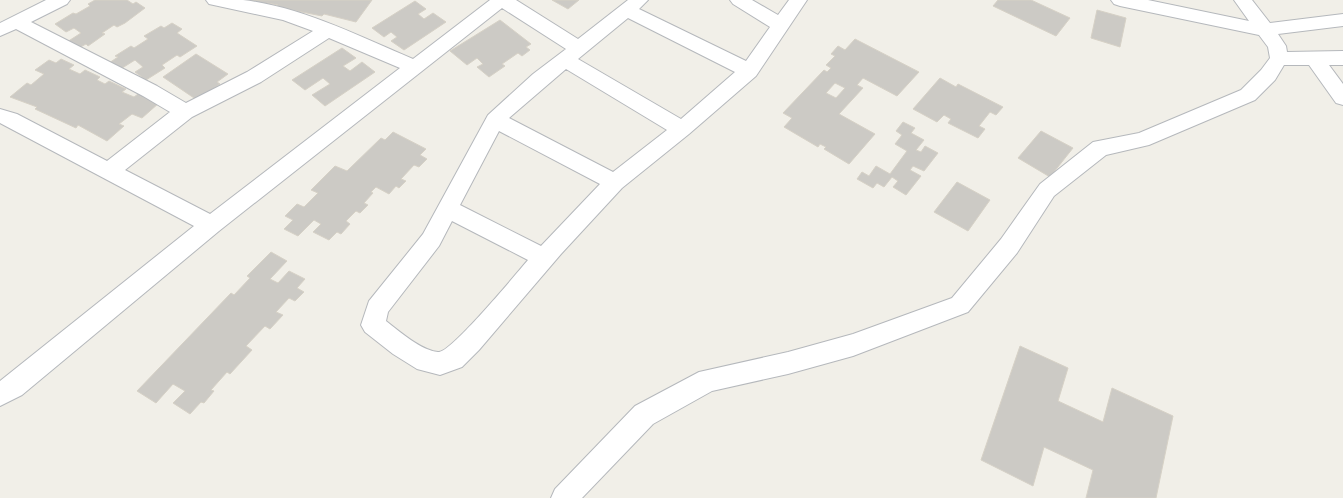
<svg xmlns="http://www.w3.org/2000/svg" width="1343" height="498" viewBox="0 0 1343 498" font-family="'Source Sans 3',sans-serif">
	<rect width="100%" height="100%" fill="#f1efe8"/>
	<g fill="#cccac5" stroke="#d6d1c6" fill-rule="evenodd">
		<polygon points="95,0 127,0 133,4 136,2 145,8 125,23 117,27 114,25 102,33 105,34 88,46 86,44 77,49 67,42 81,33 74,28 66,32 55,24 73,13 76,14 90,6 88,4"/>
		<polygon points="247,0 372,0 356,22 324,14 322,16 277,7 278,5 267,3 266,5"/>
		<polygon points="552,0 579,0 568,9"/>
		<polygon points="998,0 1031,0 1070,18 1056,36 993,6"/>
		<polygon points="415,1 426,9 418,14 424,19 433,13 446,22 404,50 391,41 397,37 391,32 384,37 372,28"/>
		<polygon points="1097,10 1126,18 1120,47 1091,38"/>
		<polygon points="500,20 531,44 526,47 530,50 522,56 518,53 502,64 505,66 489,77 477,67 483,64 477,58 467,65 450,51"/>
		<polygon points="172,23 182,29 177,33 197,46 180,57 177,55 162,65 165,68 146,80 135,72 143,67 135,60 119,70 109,63 118,57 115,56 131,46 134,48 148,39 144,36 161,26 164,28"/>
		<path d="M 855,39 L 919,72 L 897,96 L 863,78 L 857,85 L 863,88 L 839,114 L 875,134 L 849,164 L 824,149 L 826,147 L 820,144 L 818,147 L 784,127 L 792,118 L 783,113 L 824,70 L 827,72 L 831,68 L 826,65 L 835,56 L 831,54 L 838,46 L 845,50 ZM 835,83 L 845,88 L 836,98 L 826,93 Z"/>
		<polygon points="342,48 356,58 343,66 350,71 362,62 375,72 325,106 312,95 330,84 323,78 305,90 292,80"/>
		<polygon points="196,54 228,74 217,82 220,84 197,100 163,77"/>
		<polygon points="61,59 74,65 69,69 80,74 85,70 100,77 97,80 105,84 109,81 126,89 122,92 134,97 138,94 159,103 142,118 132,114 119,124 124,126 107,141 78,125 76,128 35,109 37,107 10,97 27,83 31,85 44,74 35,70 49,60 56,63"/>
		<polygon points="940,78 956,87 958,84 1003,107 996,115 990,112 979,126 985,129 978,138 948,123 951,119 944,115 937,122 913,109"/>
		<polygon points="903,122 915,128 911,133 924,140 916,150 921,152 925,146 938,153 924,171 913,166 910,170 921,176 906,195 893,187 898,181 892,177 884,187 877,183 873,188 857,179 862,172 869,176 876,166 890,174 907,151 895,144 902,135 896,131"/>
		<polygon points="1041,131 1073,148 1050,177 1018,158"/>
		<polygon points="393,132 426,149 420,155 427,159 419,167 414,165 401,179 406,181 399,188 396,186 389,194 376,187 371,192 373,193 364,203 368,205 360,213 356,211 346,221 350,224 341,234 337,232 329,240 313,232 321,224 314,220 298,236 284,229 293,220 285,216 297,204 304,207 318,193 311,190 335,166 347,171 381,138 385,140"/>
		<polygon points="957,182 990,200 968,231 934,212"/>
		<polygon points="271,252 287,261 270,279 278,283 289,271 305,279 297,288 304,292 295,301 289,298 276,312 283,315 270,329 265,326 246,346 252,350 230,374 227,372 211,390 214,391 204,403 201,402 190,414 173,403 185,391 173,384 156,403 137,391 231,293 234,295 250,278 247,276"/>
		<polygon points="1020,346 1068,368 1058,401 1103,422 1112,388 1173,416 1156,498 1086,498 1093,470 1044,447 1033,486 981,460"/>
	</g>
	<g fill="none" stroke-linecap="round" stroke-linejoin="round">
		<defs>
			<g id="minor">
				<path d="M 46,0 L 70,0 L 67,4 L 31,22 L 157,86 L 186,103 L 247,72 L 313,31 L 283,20 L 209,4 L 206,0 C 218,0 231,0 243,0 C 302,7 359,36 413,59 L 490,0 L 516,0 L 578,39 L 628,0 L 648,0 L 639,9 L 746,61 L 770,27 L 733,4 L 730,0 L 752,0 L 778,15 L 789,0 L 807,0 L 756,76 L 689,134 L 622,188 L 561,254 L 479,350 L 462,367 L 440,375 L 417,369 L 393,354 L 365,332 L 361,325 L 369,301 L 423,234 L 488,115 L 533,74 L 566,49 L 502,8 L 219,231 L 22,395 L 0,406 L 0,381 L 194,226 L 0,123 L 0,109 L 17,114 L 107,161 L 170,112 L 143,96 L 16,29 L 0,36 L 0,23 ZM 628,18 L 735,72 L 681,119 L 578,59 ZM 329,38 L 400,68 L 210,214 L 125,170 L 192,117 L 261,82 ZM 566,69 L 667,130 L 613,172 L 509,118 ZM 499,131 L 600,184 L 541,246 L 460,205 ZM 452,221 L 528,260 C 516,274 450,354 438,352 C 422,351 399,331 386,321 L 388,312 L 439,246 Z"/>
				<polygon points="1111,0 1148,0 1249,21 1234,0 1252,0 1270,23 1343,14 1343,26 1278,34 1286,46 1287,52 1343,51 1343,65 1329,65 1343,84 1343,105 1336,103 1309,65 1284,65 1275,80 1255,100 1149,145 1106,155 1054,196 1017,253 968,312 853,356 788,374 712,391 653,424 582,498 551,498 555,489 635,406 699,372 788,352 853,334 952,298 1001,239 1040,184 1093,142 1139,133 1241,90 1261,70 1270,58 1268,47 1259,35 1120,6 1114,4"/>
			</g>
		</defs>
		<use href="#minor" stroke="#b5b8bc" stroke-width="2"/>
		<use href="#minor" fill="#fff" fill-rule="evenodd"/>
	</g>
</svg>
